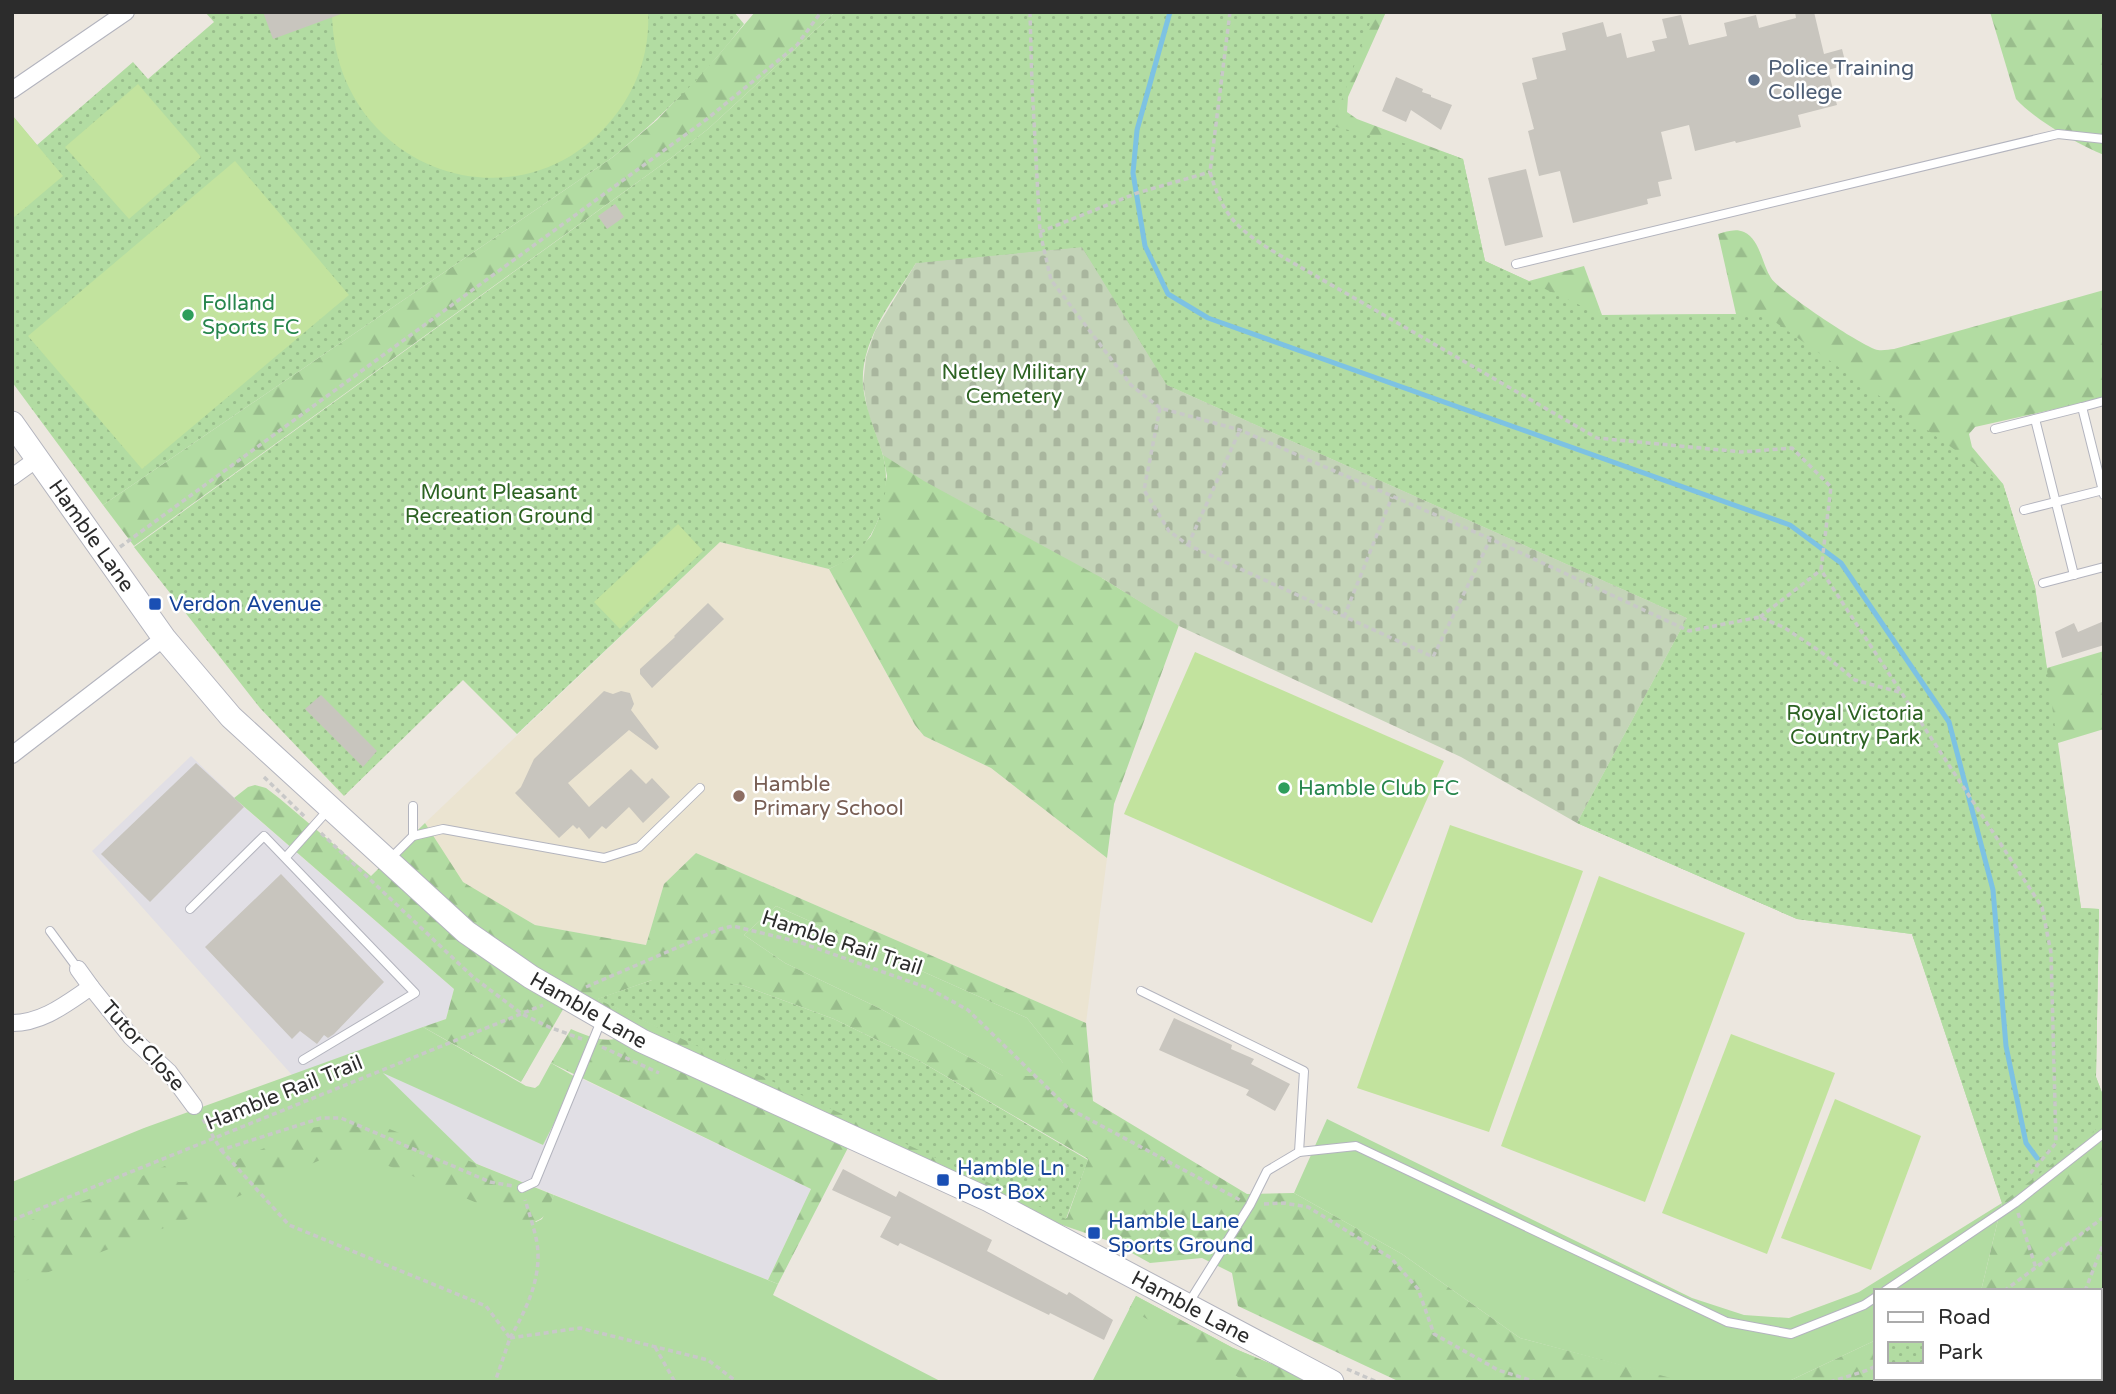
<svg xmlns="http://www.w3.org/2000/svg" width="2116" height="1394" viewBox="0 0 2116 1394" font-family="'Varela Round',sans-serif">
	<defs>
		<pattern id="forest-firs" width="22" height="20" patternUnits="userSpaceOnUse" patternTransform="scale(1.75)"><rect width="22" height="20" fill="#b2dca2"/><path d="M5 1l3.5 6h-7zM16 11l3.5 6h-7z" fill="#99bd8c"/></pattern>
		<pattern id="cemetery-stones" width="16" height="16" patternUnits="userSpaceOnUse" patternTransform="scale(1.75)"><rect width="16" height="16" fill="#c4d4b8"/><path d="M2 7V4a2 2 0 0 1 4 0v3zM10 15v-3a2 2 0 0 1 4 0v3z" fill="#a9b69e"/></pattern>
		<pattern id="park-dots" width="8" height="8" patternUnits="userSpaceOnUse" patternTransform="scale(1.75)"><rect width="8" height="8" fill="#b2dca2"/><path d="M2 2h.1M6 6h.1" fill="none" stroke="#99bd8c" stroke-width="1.8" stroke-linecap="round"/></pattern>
	</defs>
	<rect width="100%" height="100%" fill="#ece7df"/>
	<g fill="#e1dfe5">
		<polygon points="191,756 244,807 454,989 446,1019 292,1075 92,851"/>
		<polygon points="380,1071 543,1145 576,1076 811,1189 768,1280 357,1116"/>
	</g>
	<polygon fill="#ebe4d1" points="720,542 829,569 915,725 924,736 991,768 1107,858 1086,1023 696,853 664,884 646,945 535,925 462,882 425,823"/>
	<g fill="#b2dca2">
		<polygon points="776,906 1027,1018 1064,1064 1060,1076 1003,1076 881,1009 785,963 744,935"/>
		<polygon points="423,1027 526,1086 535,1088 539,1085 551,1063 577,1078 543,1145 383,1073 536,1222 542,1219 554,1195 778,1284 773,1295 942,1382 12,1382 12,1182 144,1128"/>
		<polygon points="1327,1119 1692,1298 1744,1315 1789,1318 1859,1292 2002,1203 1981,1291 1876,1291 1876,1340 1787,1382 1686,1382 1675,1380 1520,1338 1402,1254 1294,1193"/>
		<polygon points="1136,1296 1233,1348 1314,1382 1092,1382"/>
	</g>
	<g fill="url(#forest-firs)" fill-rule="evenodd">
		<polygon points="755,12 835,12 708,129 671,158 134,546 103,505 613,157 657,120 716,58"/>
		<path d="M 960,12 L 1386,12 L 1348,97 L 1347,112 L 1357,119 L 1463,159 L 1485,261 L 1529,281 L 1584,266 L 1602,315 L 1736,314 L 1718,234 C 1726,232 1735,228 1744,232 C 1760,239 1762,264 1771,278 C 1778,290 1864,348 1878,350 C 1883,351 1890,349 1894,349 L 2104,290 L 2104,398 L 1975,427 L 1969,434 L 1972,447 L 2003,484 L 2035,587 L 2047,668 L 2104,651 L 2104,729 L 2058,743 L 2081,908 L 2099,909 L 2096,1077 L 2104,1098 L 2104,1303 L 2100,1311 L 2100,1291 L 1981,1291 L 2002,1203 L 1912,934 L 1797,919 L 1577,823 L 1687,618 L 1167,385 L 1102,578 L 1179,625 L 1114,804 L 1107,858 L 991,768 L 924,736 L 915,725 L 829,569 L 852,557 L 871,536 L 879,518 L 887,476 L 883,455 Z"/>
		<path d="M 1990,12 L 2104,12 L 2104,155 C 2077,144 2035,120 2016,99 Z"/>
		<path d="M 255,785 L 266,788 L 279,798 L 371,876 L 425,823 L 463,882 L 535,925 L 646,945 L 664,884 L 696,853 L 1086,1023 L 1093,1101 L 1247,1194 L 1294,1193 L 1402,1254 L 1520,1338 L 1686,1382 L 1400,1382 L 1238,1306 L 1232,1273 L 1202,1258 L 1150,1263 L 1112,1242 L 989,1200 L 853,1138 L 778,1284 L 768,1280 L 811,1189 L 551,1063 L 571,1029 C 587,1036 605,1044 622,1037 L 569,999 L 521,1082 L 423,1027 L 446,1019 L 454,989 L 234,798 L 248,787 ZM 776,906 L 1027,1018 L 1063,1063 L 1060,1076 L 1003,1076 L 881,1009 L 785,963 L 744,935 ZM 652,980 L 742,985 L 834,1019 L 918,1060 L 1088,1159 L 1067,1218 L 598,999 Z"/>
		<path d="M 357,1116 L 554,1195 C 547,1212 546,1222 525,1223 L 379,1162 C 360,1156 346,1153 327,1157 L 185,1220 L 12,1286 L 12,1227 L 89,1199 L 165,1166 L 178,1182 L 185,1182 L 311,1128 L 325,1126 L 349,1130 Z"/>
		<polygon points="1136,1296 1233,1348 1314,1382 1246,1382 1230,1372 1192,1344 1129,1309"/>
		<polygon points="1876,1340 1876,1378 2071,1378 2069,1382 1787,1382"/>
	</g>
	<polygon fill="url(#cemetery-stones)" points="1082,247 1167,385 1687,618 1577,823 1461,757 1179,626 1102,578 924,481 883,455 868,413 863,384 866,357 875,331 916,263"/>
	<g fill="url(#park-dots)">
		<path d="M 205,12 L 734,12 L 744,24 C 706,74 661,117 613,157 L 103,505 L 12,382 L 12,115 L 37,145 L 133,62 L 148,79 L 214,22 Z"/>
		<path d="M 835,12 L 1374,12 L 1332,126 L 1449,154 L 1463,159 L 1485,261 L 1601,315 L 1764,314 L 2003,484 L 2035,587 L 2081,908 L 2099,909 L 2096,1077 L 2104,1098 L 2104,1123 L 2002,1203 L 1912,934 L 1797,919 L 1577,823 L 1687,618 L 1167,385 L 1082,247 L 916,263 C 894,299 860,340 863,385 C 865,408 875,430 882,452 C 893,487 881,532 853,556 C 847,561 837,565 829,569 L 720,542 L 517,734 L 463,680 L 344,796 L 260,708 L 134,547 L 671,158 L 708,129 Z"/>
		<polygon points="652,980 696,980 742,985 834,1019 918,1060 1088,1160 1066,1219 597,999"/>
	</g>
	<g fill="#c2e39e">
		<path d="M 332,12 L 648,12 C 650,44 641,77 624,103 C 534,241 333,175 332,12 Z"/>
		<polygon points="138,84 201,157 129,219 65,147"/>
		<polygon points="12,115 63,176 12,219"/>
		<polygon points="235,161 349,295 142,469 28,336"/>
		<polygon points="678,524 703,551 620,629 594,602"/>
		<polygon points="1195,652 1444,761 1372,923 1124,814"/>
		<polygon points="1450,825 1583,871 1489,1132 1357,1088"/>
		<polygon points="1599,876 1745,933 1645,1202 1501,1146"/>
		<polygon points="1731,1034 1835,1073 1767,1254 1662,1213"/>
		<polygon points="1835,1099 1921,1136 1871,1270 1781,1238"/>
	</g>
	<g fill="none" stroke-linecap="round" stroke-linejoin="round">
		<polyline stroke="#7dc2e3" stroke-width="5" points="1170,12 1137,130 1133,173 1145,246 1168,294 1208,318 1790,525 1841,563 1949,722 1993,890 2006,1046 2026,1143 2037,1158"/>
	</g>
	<g fill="#c8c5be">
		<polygon points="263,12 341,12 341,14 273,39"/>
		<polygon points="1795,12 1814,12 1824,54 1842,49 1846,65 1828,70 1837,105 1798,115 1801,127 1736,143 1735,141 1695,151 1689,125 1661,132 1672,179 1658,182 1661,196 1647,199 1648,204 1573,223 1560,171 1539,176 1528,131 1534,129 1522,83 1537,79 1532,58 1566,50 1562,33 1603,22 1607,37 1621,33 1627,58 1655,51 1652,41 1667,38 1662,19 1681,15 1689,45 1727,36 1724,23 1756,15 1759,28 1796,18"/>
		<polygon points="1396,77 1423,89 1422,92 1431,95 1431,97 1452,105 1441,130 1411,110 1406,122 1382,111"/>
		<polygon points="1526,169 1543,237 1505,246 1488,178"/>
		<polygon points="615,204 624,217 607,229 598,216"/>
		<polygon points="708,603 724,619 652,688 640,674 640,669 675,637 674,636"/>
		<polygon points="2104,621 2104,645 2062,658 2055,632 2074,623 2078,632"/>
		<polygon points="604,691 613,694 621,691 630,693 634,704 631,710 659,747 656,750 629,730 568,783 589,807 631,769 646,784 652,778 670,797 643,823 629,807 606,829 602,826 589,839 579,827 577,829 573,825 559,838 515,793 521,787 534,759"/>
		<polygon points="321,695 377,751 363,767 305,709"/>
		<polygon points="196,763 244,807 150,902 101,854"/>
		<polygon points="281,874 384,982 334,1034 328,1038 324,1035 317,1044 300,1031 292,1039 205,947"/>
		<polygon points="1174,1018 1232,1045 1231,1049 1254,1059 1251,1064 1290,1084 1275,1111 1246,1095 1249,1090 1159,1050"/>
		<polygon points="843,1169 896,1197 899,1191 992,1240 987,1251 1067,1295 1069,1292 1113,1320 1104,1340 1050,1313 1049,1315 936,1260 900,1243 898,1246 880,1237 891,1217 832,1190"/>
	</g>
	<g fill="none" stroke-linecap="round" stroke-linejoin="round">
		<defs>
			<g id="lane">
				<polyline points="1516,264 2058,134 2104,139"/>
				<polyline points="2104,401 2082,407 2104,495"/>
				<polyline points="2035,419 2074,575"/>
				<polyline points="1995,429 2082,407"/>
				<polyline points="2024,510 2103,490"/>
				<polyline points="2043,583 2104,567"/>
				<polyline points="413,806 413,836"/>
				<polyline points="286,857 328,810"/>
				<polyline points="390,859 413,836 443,829 604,858 639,847 700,788"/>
				<polyline points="190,909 264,836 415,993 303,1060"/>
				<polyline points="50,931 78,969"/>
				<polyline points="1141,991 1304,1071 1299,1152"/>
				<polyline points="522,1188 535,1182 601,1021"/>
				<polyline points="1885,1291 2015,1203 2104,1133"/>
				<polyline points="1188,1304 1250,1205 1267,1171 1299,1152 1356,1146 1727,1322 1791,1334 1864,1305 1876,1297"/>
			</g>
			<g id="street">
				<polyline points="12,90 126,12"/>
				<polyline points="12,477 37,459"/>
				<polyline points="12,755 164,638"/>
				<polyline points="78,969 91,987"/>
				<path d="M 12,1023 C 43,1023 67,1003 91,987 L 131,1037 L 169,1072 L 194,1106"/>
			</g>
			<g id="secondary">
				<path id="s1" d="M 12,423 L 164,638 L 231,717 L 466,932 L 531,977 L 642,1041 L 989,1200 L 1332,1382"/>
			</g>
		</defs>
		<use href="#lane" stroke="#b3b4be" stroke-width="10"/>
		<use href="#street" stroke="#b3b4be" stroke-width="18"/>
		<use href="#secondary" stroke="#b3b4be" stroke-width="25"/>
		<g stroke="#c8c8c8" stroke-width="3.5" stroke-dasharray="5 3.5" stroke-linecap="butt">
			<polyline points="1030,12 1032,85 1040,232 1051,280 1131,385 1160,408 1240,430 1491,539 1689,631 1760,617 1785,628 1821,652 1855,680 1899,692"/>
			<path d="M 1230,12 L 1210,172 C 1223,216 1237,229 1276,253 L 1597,438 L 1742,452 L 1792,448 L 1831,487 L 1821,570 L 2042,907 L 2051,953 L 2056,1143 L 2028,1176"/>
			<polyline points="1040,232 1137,193 1210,172"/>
			<polyline points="1160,408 1144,490 1169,531 1188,545 1433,657 1490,540"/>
			<polyline points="1188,545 1240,430"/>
			<polyline points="120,547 707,119 797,45 821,12"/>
			<polyline points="1344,617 1392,497"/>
			<polyline points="1760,617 1821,570"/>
			<polyline points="264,777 306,818"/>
			<polyline points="321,833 473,977 522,1014 549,1027 582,1039"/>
			<polyline points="586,987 720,929 733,926 799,942 928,988 968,1010 1068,1108 1240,1200"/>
			<polyline points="602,1047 659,1073"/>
			<polyline points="203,1119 221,1150 321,1118 341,1118 490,1182 513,1186"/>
			<polyline points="221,1150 289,1225 486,1306 510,1338 495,1382"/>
			<polyline points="1264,1204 1284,1203 1308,1207 1391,1258 1418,1289 1434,1334 1498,1370 1536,1382"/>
			<polyline points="2018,1213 2036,1268"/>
			<polyline points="12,1220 543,1005"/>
			<polyline points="2004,1291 2104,1217"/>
			<polyline points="2085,1291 2104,1242"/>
			<path d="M 510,1338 C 527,1308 544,1274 536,1238 C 533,1225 529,1212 525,1200"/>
			<polyline points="510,1338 580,1328 708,1360 737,1382"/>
			<polyline points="655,1347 675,1382"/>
			<polyline points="1347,1369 1377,1382"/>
			<polyline points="1830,1382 1865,1371 1876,1366"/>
			<polyline points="2054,1382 2055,1378"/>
		</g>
		<use href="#lane" stroke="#fff" stroke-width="8"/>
		<use href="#street" stroke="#fff" stroke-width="16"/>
		<use href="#secondary" stroke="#fff" stroke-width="23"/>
		<g stroke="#a2a4b4" stroke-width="5">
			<polyline points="2100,1339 2104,1329"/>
			<polyline points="2100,1366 2104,1356"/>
			<polyline points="2084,1382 2085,1378"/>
		</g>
	</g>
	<circle fill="#5c6f8a" stroke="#fff" stroke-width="2.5" cx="1754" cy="80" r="7"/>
	<g fill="#2e9e5b" stroke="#fff" stroke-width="2.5">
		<circle cx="188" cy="315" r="7"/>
		<circle cx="1284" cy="788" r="7"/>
	</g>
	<g fill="#1a4fb4" stroke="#fff" stroke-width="2.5">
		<rect x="148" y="597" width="14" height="14" rx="3.5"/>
		<rect x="936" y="1173" width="14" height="14" rx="3.5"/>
		<rect x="1087" y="1226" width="14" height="14" rx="3.5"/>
	</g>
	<circle fill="#8d6e63" stroke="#fff" stroke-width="2.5" cx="739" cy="796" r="7"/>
	<g text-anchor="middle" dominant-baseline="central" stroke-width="5" stroke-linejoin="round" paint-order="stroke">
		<g font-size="21" fill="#4e5e75" stroke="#fff" text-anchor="start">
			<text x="1768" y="68">Police Training<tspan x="1768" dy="24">College</tspan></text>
		</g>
		<g font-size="21" fill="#27864d" stroke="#fff" text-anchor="start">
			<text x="202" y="303">Folland<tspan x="202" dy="24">Sports FC</tspan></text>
			<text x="1298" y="788">Hamble Club FC</text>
		</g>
		<g font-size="21" fill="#2c6222" stroke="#fff">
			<text x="1014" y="372">Netley Military<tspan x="1014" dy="24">Cemetery</tspan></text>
			<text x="499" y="492">Mount Pleasant<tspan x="499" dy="24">Recreation Ground</tspan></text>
			<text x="1855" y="713">Royal Victoria<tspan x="1855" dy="24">Country Park</tspan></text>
		</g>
		<g font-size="21" fill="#2c2c2c" stroke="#fff">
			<text stroke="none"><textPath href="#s1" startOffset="138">Hamble Lane</textPath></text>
			<text transform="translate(842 943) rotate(18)">Hamble Rail Trail</text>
			<text stroke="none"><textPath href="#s1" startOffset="831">Hamble Lane</textPath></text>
			<text transform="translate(143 1046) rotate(48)">Tutor Close</text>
			<text transform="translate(284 1093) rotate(-22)">Hamble Rail Trail</text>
			<text stroke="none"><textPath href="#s1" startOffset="1503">Hamble Lane</textPath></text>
		</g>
		<g font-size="21" fill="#164399" stroke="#fff" text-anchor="start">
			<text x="169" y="604">Verdon Avenue</text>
			<text x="957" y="1168">Hamble Ln<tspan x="957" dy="24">Post Box</tspan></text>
			<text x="1108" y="1221">Hamble Lane<tspan x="1108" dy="24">Sports Ground</tspan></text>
		</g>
		<g font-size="21" fill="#785e54" stroke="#fff" text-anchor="start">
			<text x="753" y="784">Hamble<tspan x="753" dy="24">Primary School</tspan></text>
		</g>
	</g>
	<rect width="2116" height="1394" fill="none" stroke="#2c2c2c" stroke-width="28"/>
	<rect x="1874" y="1289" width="228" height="91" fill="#ffffff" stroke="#ababab" stroke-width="2"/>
	<rect x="1888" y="1312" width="35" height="10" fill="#ffffff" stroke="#ababab" stroke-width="2"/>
	<text x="1938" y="1324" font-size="21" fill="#2c2c2c">Road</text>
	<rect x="1888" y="1342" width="35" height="21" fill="url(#park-dots)" stroke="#ababab" stroke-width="2"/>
	<text x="1938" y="1359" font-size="21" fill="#2c2c2c">Park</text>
</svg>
